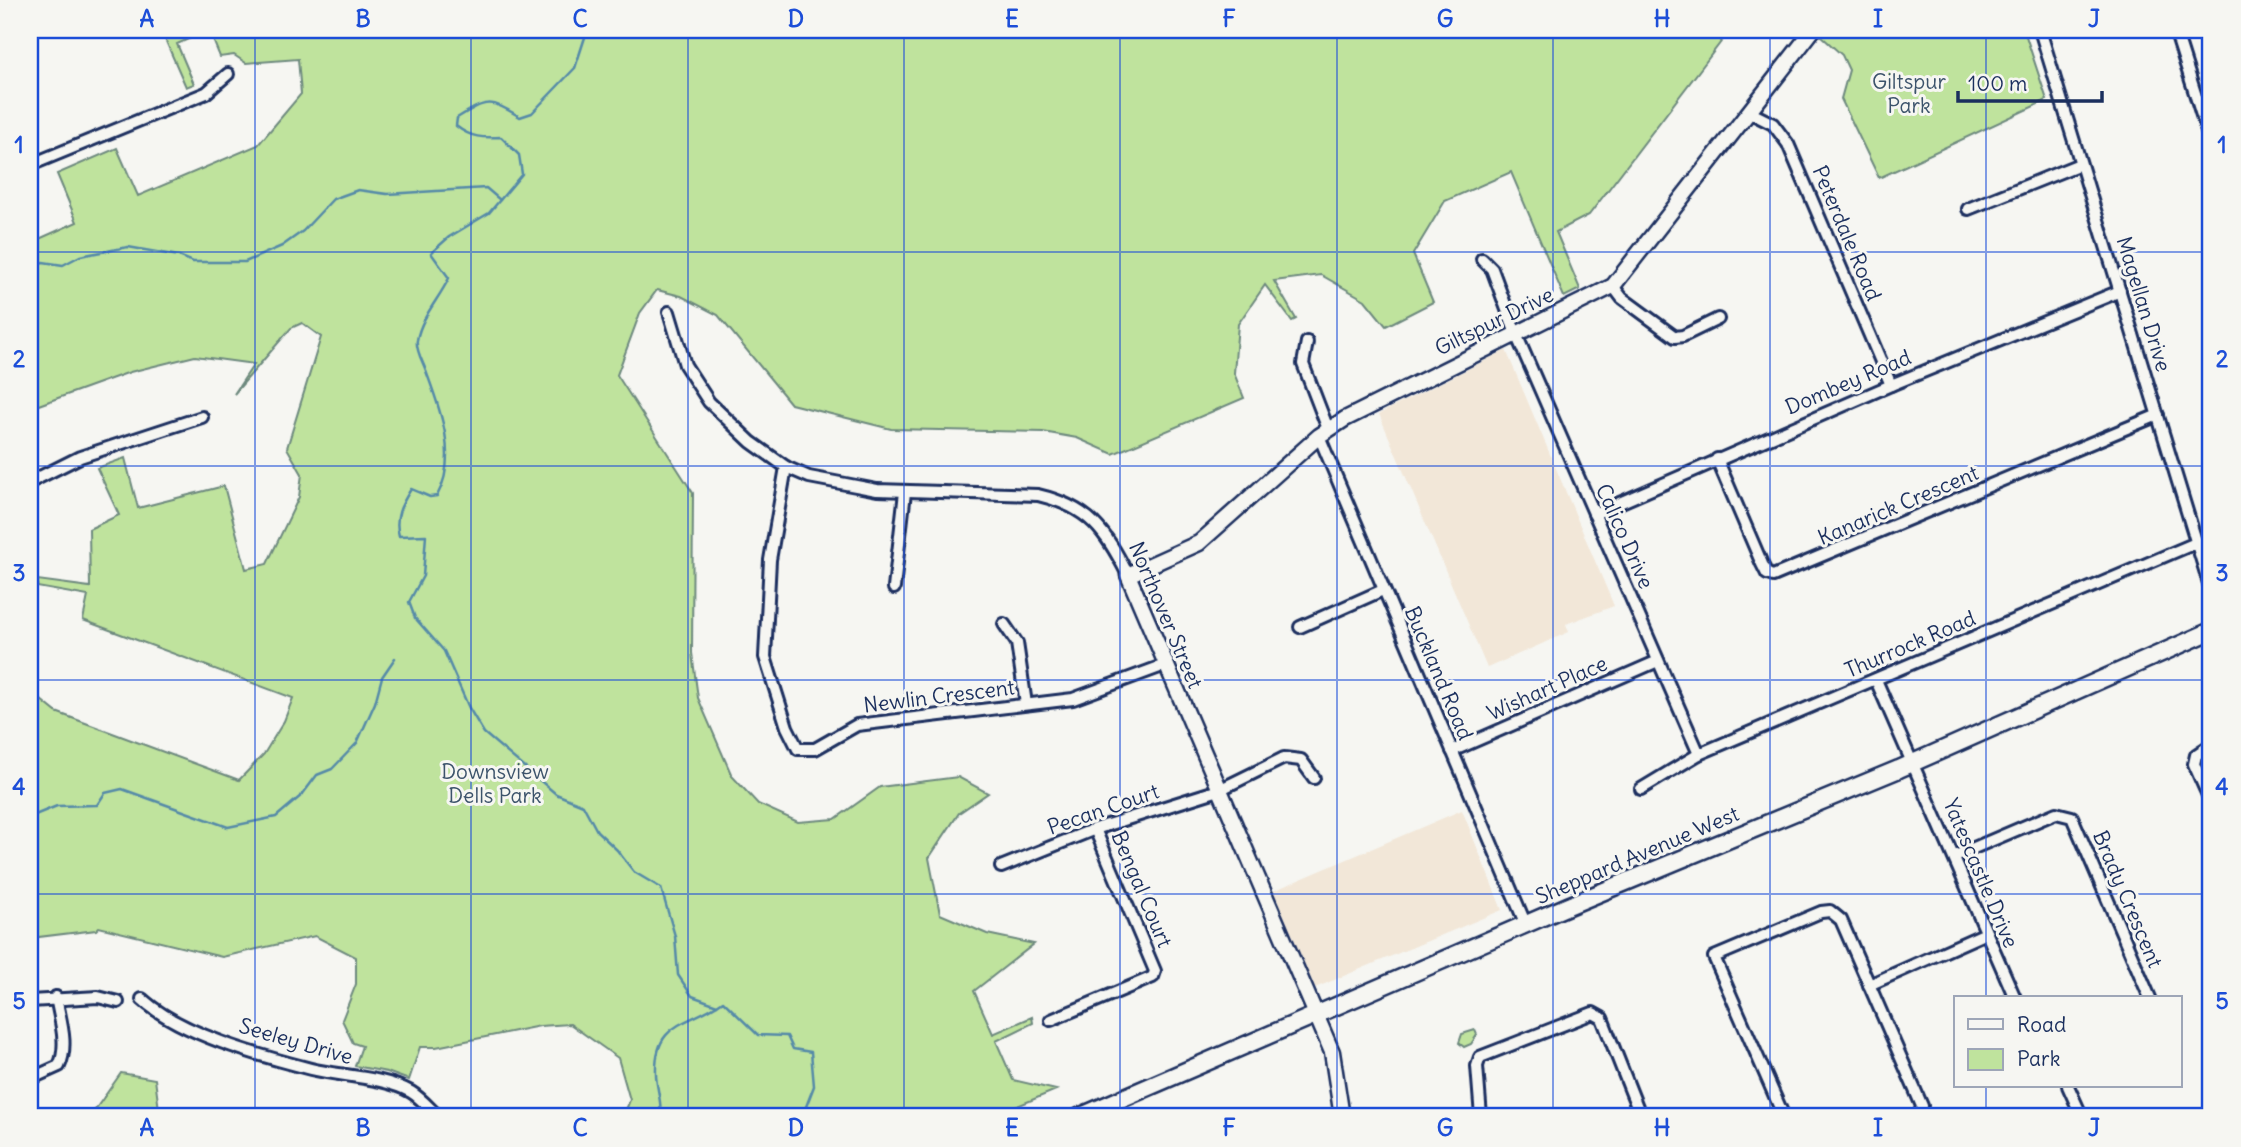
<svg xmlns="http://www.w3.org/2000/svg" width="2241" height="1147" viewBox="0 0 2241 1147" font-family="Delius,sans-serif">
	<rect width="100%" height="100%" fill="#f6f6f2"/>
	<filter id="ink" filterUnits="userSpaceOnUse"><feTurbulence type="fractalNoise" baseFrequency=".0143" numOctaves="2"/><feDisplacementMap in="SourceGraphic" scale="14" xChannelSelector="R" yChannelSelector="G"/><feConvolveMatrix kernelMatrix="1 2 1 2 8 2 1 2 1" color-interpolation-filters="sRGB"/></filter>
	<g filter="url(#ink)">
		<g fill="#f2e7d8">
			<polygon points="1506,350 1614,606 1566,624 1569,632 1487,668 1379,414"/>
			<polygon points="1462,810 1502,910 1315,988 1273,891"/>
		</g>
		<g fill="#bfe39d" stroke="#6d897e" stroke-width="2">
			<polygon points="161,30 171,30 174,36 188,30 1730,30 1589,215 1556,232 1580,289 1564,297 1511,172 1445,201 1413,254 1433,302 1386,326 1365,300 1321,275 1274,281 1296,319 1292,321 1265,285 1238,324 1234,373 1244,398 1113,454 1077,438 1043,432 891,429 791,404 718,315 681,296 657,290 640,313 617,375 693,493 692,653 698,698 732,776 758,804 798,822 835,819 880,787 958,777 988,793 959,813 929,858 940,914 987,934 1034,944 974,991 993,1034 1032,1017 1033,1023 996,1041 1013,1080 1056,1090 991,1117 623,1117 630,1100 618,1058 570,1024 540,1026 436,1047 420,1047 409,1080 387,1072 355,1066 362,1046 353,1043 342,1020 356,984 356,957 315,936 222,957 99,927 96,930 30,938 30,706 41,700 56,712 239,780 264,754 284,721 293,698 83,620 88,596 37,587 38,580 90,587 89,529 119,515 97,468 125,458 138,508 224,486 246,569 267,564 299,497 302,474 287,448 321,337 302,323 291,328 234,394 254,364 195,356 130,372 33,407 30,404 30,243 77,222 57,174 117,148 138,196 258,145 301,94 298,59 246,63 234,55 220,57 209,30 177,44 194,84 186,87"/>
			<polygon points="1830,30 2024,30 2047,100 1879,178 1841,99 1849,70 1842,55 1820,35"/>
			<polygon points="1475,1030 1477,1035 1471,1044 1464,1047 1459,1043 1462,1034"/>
			<polygon points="121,1073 155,1079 160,1117 90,1117"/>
		</g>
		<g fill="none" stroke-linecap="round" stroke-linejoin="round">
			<g stroke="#548aa8" stroke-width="2.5">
				<path d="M 619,30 L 587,31 L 575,68 L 532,113 L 520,117 C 490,99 487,99 457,118 L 456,126 C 471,138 483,138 501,137 L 519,155 L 522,174 L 489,213 L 449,237 L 431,253 L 449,278 C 439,299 421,317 417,340 C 415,349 423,362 426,371 C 440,409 459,457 437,496 L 430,497 L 411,489 C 401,505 394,517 399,536 L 426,535 L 423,576 L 409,602 L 415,618 L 444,651 L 469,708 L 484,733 L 556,794 L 583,805 L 597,831 L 617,850 L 634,872 L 661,888 L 675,936 L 678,975 L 692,996 L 717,1005"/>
				<polyline points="30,266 43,262 63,265 80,256 128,247 179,256 193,262 245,262 282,246 303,231 333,199 358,190 387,194 486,188 500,200"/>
				<polyline points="30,817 57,806 97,805 105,793 122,789 228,827 276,817 302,795 317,775 332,769 357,743 375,703 382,677 395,658"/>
				<path d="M 660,1117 C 663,1104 656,1088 656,1074 C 654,1020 689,1026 723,1001 L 758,1035 L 787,1036 L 793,1049 L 811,1052 L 814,1086 L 802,1117"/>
			</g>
			<defs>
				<g id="minor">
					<polyline points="2040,30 2211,590"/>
					<polyline points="2175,30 2211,144"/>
					<polyline points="1749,112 1773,124 1788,144 1891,385"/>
					<polyline points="30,165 206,93 228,74"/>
					<polyline points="1968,209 2080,164"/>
					<polyline points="1482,259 1492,269 1516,334 1699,754"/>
					<polyline points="1613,286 1622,298 1675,337 1683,336 1718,319"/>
					<path d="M 669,312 L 685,365 L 709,402 L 751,442 L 786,467 L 809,477 L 877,490 L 1038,495 C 1089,507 1105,530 1128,575"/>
					<polyline points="1307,342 1303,364 1328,429"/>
					<polyline points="1319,436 1526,925"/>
					<polyline points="1717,459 1762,564 1767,574 1773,576 2158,415"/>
					<polyline points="786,467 770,560 765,657 787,727 798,749 815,749 857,725 1073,699 1165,665"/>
					<polyline points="30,482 80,457 202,417"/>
					<polyline points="1594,514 1891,385 2120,291"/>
					<polyline points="894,588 905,492"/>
					<polyline points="1004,624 1017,643 1026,704"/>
					<polyline points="1300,627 1383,590"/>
					<polyline points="1876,680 2015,998"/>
					<polyline points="2211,745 2196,755 2194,764 2211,802"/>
					<polyline points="1452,751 1658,661"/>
					<polyline points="1641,789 1699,754 2198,542"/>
					<polyline points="1955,856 2056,813 2072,817 2150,998"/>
					<polyline points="1001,867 1095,829 1219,790 1284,758 1301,760 1314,778"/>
					<polyline points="1869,985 1986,933"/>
					<path d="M 142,999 C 180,1034 260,1056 311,1069 C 340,1076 385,1077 411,1092 C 421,1098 430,1109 439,1117"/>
					<polyline points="30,1001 98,997 118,1002"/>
					<polyline points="1051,1020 1153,977 1155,971 1095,829"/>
					<path d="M 30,1079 L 59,1066 C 69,1045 60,1020 56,997"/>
					<polyline points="2068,1086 2082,1117"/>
					<polyline points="1481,1117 1477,1066 1480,1057 1593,1013 1602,1018 1641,1117"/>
					<polyline points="1784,1117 1714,957 1821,912 1830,911 1841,920 1922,1106 1919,1117"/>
				</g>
				<polyline id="tertiary" points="1342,1117 1332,1052 1128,575 1199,543 1319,436 1345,419 1613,286 1813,30"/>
				<polyline id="secondary" points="1079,1117 1568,906 1899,769 2211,631"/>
			</defs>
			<use href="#minor" stroke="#1b2f5e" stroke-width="16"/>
			<use href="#tertiary" stroke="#1b2f5e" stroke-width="19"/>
			<use href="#secondary" stroke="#1b2f5e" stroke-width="21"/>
			<use href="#minor" stroke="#f6f6f2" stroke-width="10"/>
			<use href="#tertiary" stroke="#f6f6f2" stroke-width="14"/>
			<use href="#secondary" stroke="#f6f6f2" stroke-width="16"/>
		</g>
	</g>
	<path fill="none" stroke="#1d4ed8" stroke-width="2" stroke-opacity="0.55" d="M 255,30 L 255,1117M 471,30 L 471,1117M 688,30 L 688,1117M 904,30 L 904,1117M 1120,30 L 1120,1117M 1337,30 L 1337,1117M 1553,30 L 1553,1117M 1770,30 L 1770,1117M 1986,30 L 1986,998M 30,252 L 2211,252M 30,466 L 2211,466M 30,680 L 2211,680M 30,894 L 2211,894M 1986,1086 L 1986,1117"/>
	<g text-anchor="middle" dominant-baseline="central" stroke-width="6" stroke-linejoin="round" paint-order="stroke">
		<g font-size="21" fill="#3c536b" stroke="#f6f6f2">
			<text x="1909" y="81">Giltspur<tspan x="1909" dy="24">Park</tspan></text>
			<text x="495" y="771">Downsview<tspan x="495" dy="24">Dells Park</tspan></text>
		</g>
		<g font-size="21" fill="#1b2f5e" stroke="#f6f6f2">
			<text transform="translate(1847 233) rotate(67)">Peterdale Road</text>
			<text transform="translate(2144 304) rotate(73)">Magellan Drive</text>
			<text transform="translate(1494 321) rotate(-26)">Giltspur Drive</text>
			<text transform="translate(1848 382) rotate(-23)">Dombey Road</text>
			<text transform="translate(1898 505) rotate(-23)">Kanarick Crescent</text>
			<text transform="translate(1625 536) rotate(66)">Calico Drive</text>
			<text transform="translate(1166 615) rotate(67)">Northover Street</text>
			<text transform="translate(1910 644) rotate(-23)">Thurrock Road</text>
			<text transform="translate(1439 673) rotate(67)">Buckland Road</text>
			<text transform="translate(1547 688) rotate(-24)">Wishart Place</text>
			<text transform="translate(939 696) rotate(-7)">Newlin Crescent</text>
			<text transform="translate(1103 809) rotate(-19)">Pecan Court</text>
			<text transform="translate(1637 855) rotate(-23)">Sheppard Avenue West</text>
			<text transform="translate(1981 873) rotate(67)">Yatescastle Drive</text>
			<text transform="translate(1142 889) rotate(67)">Bengal Court</text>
			<text transform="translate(2128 899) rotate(67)">Brady Crescent</text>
			<text transform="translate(296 1041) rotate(16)">Seeley Drive</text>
		</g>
	</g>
	<rect width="2241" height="1147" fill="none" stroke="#f6f6f2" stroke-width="77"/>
	<rect x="1954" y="996" width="228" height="91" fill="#f6f6f2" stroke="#9ea6b7" stroke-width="2"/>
	<rect x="1968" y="1019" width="35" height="10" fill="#f6f6f2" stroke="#9ea6b7" stroke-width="2"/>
	<text x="2017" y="1032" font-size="21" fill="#1b2f5e">Road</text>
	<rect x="1968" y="1049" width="35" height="21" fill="#bfe39d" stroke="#9ea6b7" stroke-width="2"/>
	<text x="2017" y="1066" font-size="21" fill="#1b2f5e">Park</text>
	<path d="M1958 91v10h144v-10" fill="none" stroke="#1b2f5e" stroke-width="3.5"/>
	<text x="1968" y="91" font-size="21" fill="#1b2f5e" stroke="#f6f6f2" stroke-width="5" paint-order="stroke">100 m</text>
	<rect x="38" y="38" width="2164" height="1070" fill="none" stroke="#1d4ed8" stroke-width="2.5"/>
	<g font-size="23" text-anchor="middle" font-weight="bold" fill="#1d4ed8">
		<text x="147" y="27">A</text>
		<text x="363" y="27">B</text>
		<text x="580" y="27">C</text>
		<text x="796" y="27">D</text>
		<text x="1012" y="27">E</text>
		<text x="1229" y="27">F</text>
		<text x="1445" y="27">G</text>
		<text x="1662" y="27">H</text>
		<text x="1878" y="27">I</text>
		<text x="2094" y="27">J</text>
		<text x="19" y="153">1</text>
		<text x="2222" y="153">1</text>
		<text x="19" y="367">2</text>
		<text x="2222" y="367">2</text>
		<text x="19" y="581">3</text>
		<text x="2222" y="581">3</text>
		<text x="19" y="795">4</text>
		<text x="2222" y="795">4</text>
		<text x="19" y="1009">5</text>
		<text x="2222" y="1009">5</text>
		<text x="147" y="1136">A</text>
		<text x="363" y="1136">B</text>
		<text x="580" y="1136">C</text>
		<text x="796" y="1136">D</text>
		<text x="1012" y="1136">E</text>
		<text x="1229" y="1136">F</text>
		<text x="1445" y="1136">G</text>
		<text x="1662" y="1136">H</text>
		<text x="1878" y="1136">I</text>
		<text x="2094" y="1136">J</text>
	</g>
</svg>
